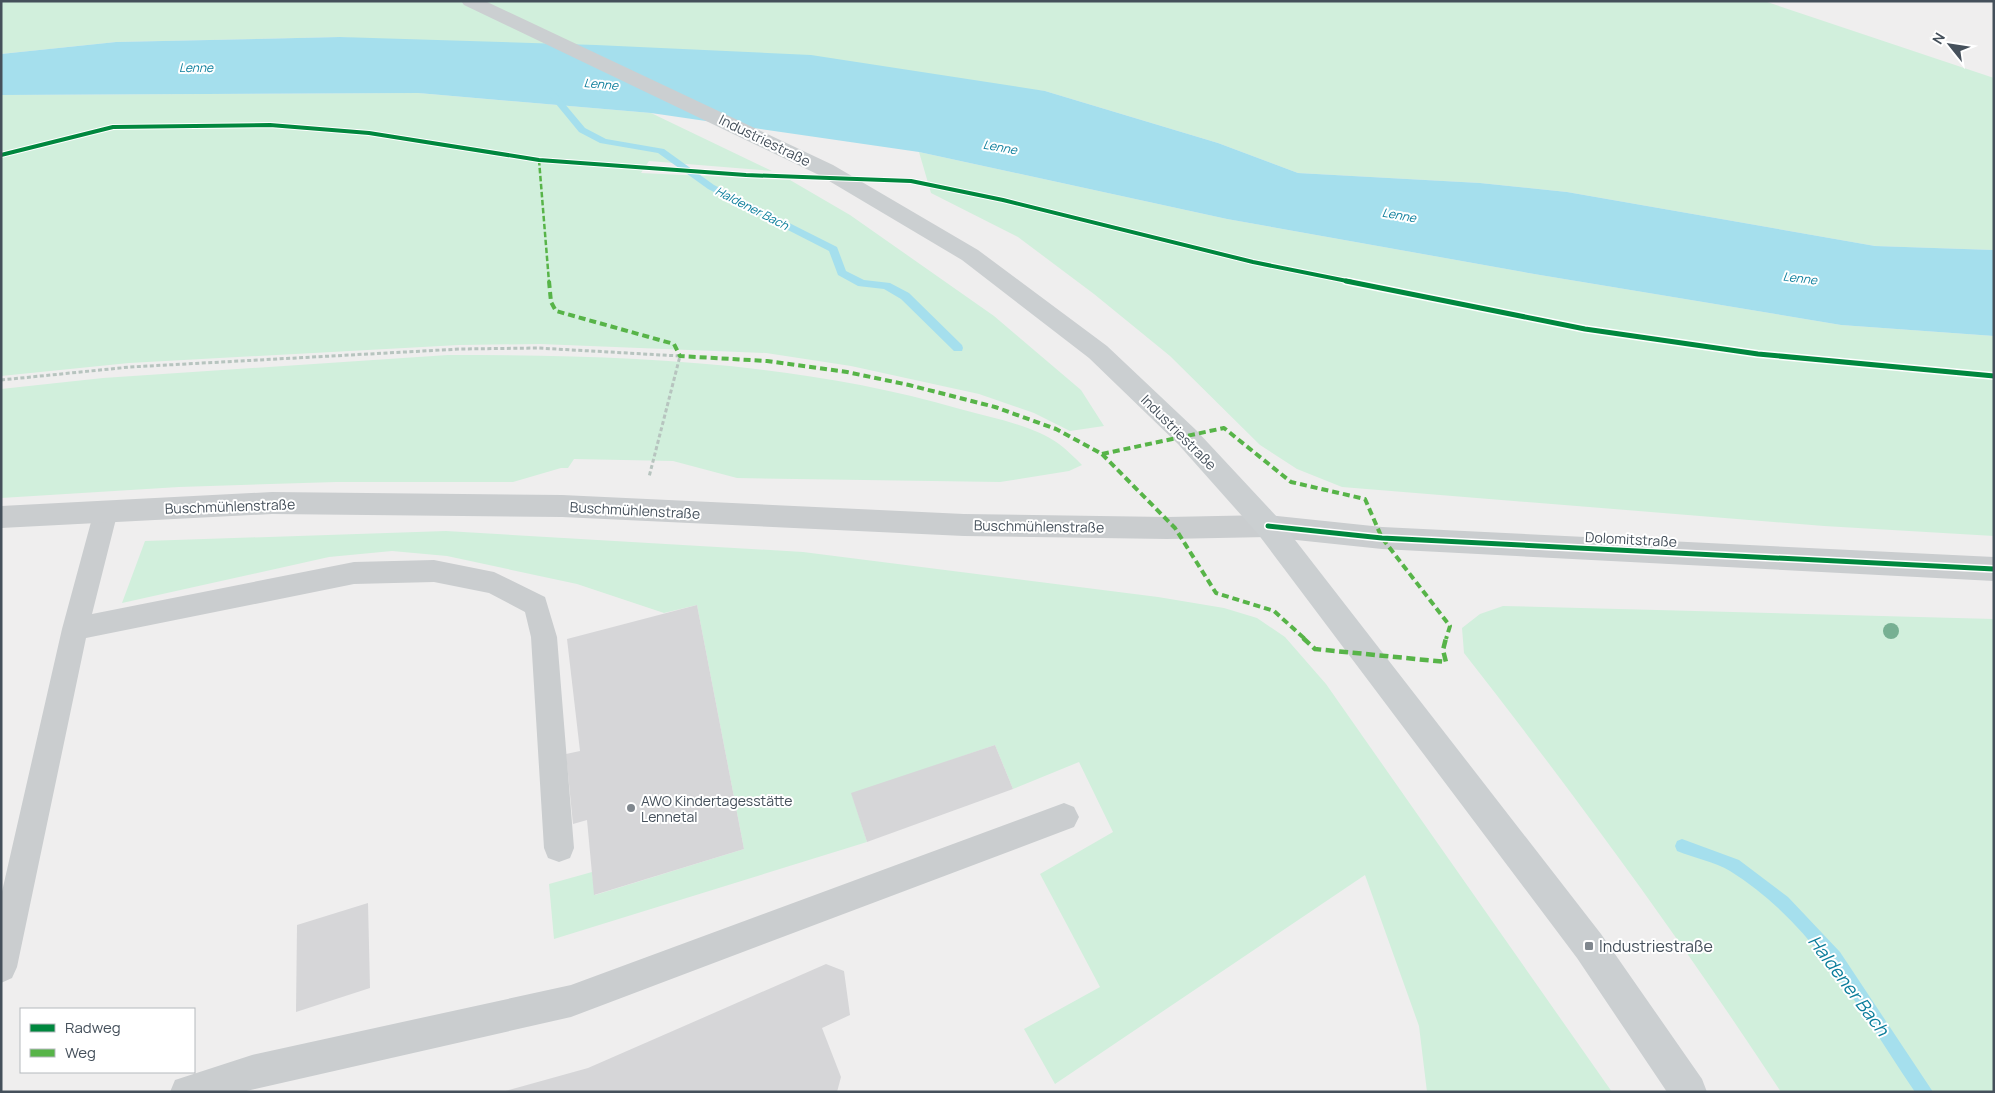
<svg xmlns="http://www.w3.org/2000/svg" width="1995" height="1093" viewBox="0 0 1995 1093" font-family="Manrope,sans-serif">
	<rect width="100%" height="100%" fill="#efeeee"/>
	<g fill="#d1efdc">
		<polygon points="1,1 1764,1 1994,78 1994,250 1875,246 1567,192 1480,183 1298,173 1218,143 1045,91 340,37 116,42 1,54"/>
		<polygon points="418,93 651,113 772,171 649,161 641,173 790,180 850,215 994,316 1081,390 1104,426 1070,431 1034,413 979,394 851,366 766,353 540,344 459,345 129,363 1,376 1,95"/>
		<polygon points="919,152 1227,219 1540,275 1841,325 1994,336 1994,536 1824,526 1342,487 1297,469 1260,445 1170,356 1094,294 1018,237 931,193"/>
		<path d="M 448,355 C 620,355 795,361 960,409 C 993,418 1032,425 1059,444 C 1067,450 1075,458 1082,465 L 1069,471 L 1000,482 L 737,478 L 673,461 L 574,459 L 568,468 L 561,468 L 513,482 L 336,482 L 179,487 L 1,498 L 1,389 L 103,378 Z"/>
		<polygon points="446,531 803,552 1158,597 1224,608 1257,618 1285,637 1326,684 1612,1092 1427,1092 1419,1026 1365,875 1055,1084 1024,1029 1100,987 1040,874 1113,832 1079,762 1013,789 995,745 852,794 867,842 554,939 549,884 592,872 595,895 744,849 697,605 664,613 577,584 447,556 392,551 329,557 122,603 145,541"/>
		<path d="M 1503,606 L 1994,619 L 1994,1092 L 1781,1092 C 1682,941 1575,795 1464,653 L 1462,628 L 1480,614 Z"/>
	</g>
	<polygon fill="#a5dfed" points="340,37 596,45 811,55 1045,91 1218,143 1298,173 1480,183 1567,192 1875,246 1994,250 1994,336 1841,325 1540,275 1227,219 919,152 651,113 418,93 1,95 1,54 116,42"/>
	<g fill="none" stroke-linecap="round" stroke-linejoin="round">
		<g fill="#a5dfed" fill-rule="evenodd">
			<polygon points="551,90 554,91 585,128 606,139 664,149 714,185 837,247 846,271 864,280 890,283 909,293 962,345 963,348 962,351 954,351 901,299 884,289 858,286 838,275 829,251 708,189 658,153 600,143 579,132 547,93"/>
			<path d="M 1682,839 L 1739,860 L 1788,897 L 1840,952 L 1933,1092 L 1915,1092 C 1862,1014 1813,922 1730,871 C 1715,862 1694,858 1677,851 L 1675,846 L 1677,841 Z"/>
		</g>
	</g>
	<g fill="#d6d6d8">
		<polygon points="697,605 744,849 594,895 587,820 573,824 566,754 580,751 567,639"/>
		<polygon points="995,745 1013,789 867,842 851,793"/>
		<polygon points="368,903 370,988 296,1012 297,925"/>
		<polygon points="826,964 844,971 850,1015 822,1028 841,1077 837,1092 502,1092 588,1068"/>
	</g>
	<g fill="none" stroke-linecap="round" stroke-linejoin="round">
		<polyline stroke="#b7c4bf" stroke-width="3" stroke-dasharray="4 2.5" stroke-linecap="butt" points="1,380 130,367 460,349 538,348 680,356 649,477"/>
		<g fill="#cacdcf" fill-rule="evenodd">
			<polygon points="106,501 115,504 118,511 92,614 354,562 434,560 494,572 545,597 557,637 574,848 570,858 559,862 548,858 544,848 531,637 525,612 489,593 434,582 354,584 86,638 17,967 12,978 1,983 1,896 62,629 94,511 97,504"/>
			<polygon points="1064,803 1074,807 1079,817 1074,827 571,1017 242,1092 170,1092 175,1080 252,1055 571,985"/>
		</g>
		<polygon fill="#cacdcf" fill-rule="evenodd" points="272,492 562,495 964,514 1167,517 1268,515 1382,527 1994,557 1994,581 1382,549 1268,537 1167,539 964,536 562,517 272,514 1,528 1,506"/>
		<polygon fill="#cbcfd1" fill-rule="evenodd" points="461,1 485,1 833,165 978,250 1107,346 1196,430 1278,518 1601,934 1702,1079 1707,1092 1667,1092 1577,958 1258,534 1178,444 1089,358 962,260 819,175 464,5"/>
		<polyline stroke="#57b448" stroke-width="2.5" stroke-dasharray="5.5 2.5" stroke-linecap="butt" points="539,160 549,282"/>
		<g stroke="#57b448" stroke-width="4" stroke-dasharray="7 4" stroke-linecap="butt">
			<polyline points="549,281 551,302 556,311 674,344 680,356 767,361 847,372 909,385 995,407 1056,429 1102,454"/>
			<polyline points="1102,454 1175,528 1216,593 1274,611 1305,639"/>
			<polyline points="1102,454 1224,428 1291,482 1365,499 1382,538 1450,626 1446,639"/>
		</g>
		<polyline stroke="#57b448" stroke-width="4.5" stroke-dasharray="9 4.5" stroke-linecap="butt" points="1303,638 1315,649 1446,662 1443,650 1446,638"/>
		<defs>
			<polyline id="cycleway-far1" points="1,155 113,127 270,125 369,133 539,160 746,175 911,181 1003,200 1253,262 1352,282"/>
			<g id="cycleway">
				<polyline points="1346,281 1585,329 1758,354 1994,376"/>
				<polyline points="1268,526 1382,538 1994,569"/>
			</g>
		</defs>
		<use href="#cycleway-far1" stroke="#fff" stroke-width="6"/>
		<use href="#cycleway" stroke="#fff" stroke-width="8"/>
		<use href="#cycleway-far1" stroke="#00873e" stroke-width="4"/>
		<use href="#cycleway" stroke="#00873e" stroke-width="5"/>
	</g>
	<circle fill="#77b093" cx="1891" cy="631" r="8"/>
	<g fill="#80878e" stroke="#fff" stroke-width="2">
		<circle cx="631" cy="808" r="5"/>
		<rect x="1584" y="941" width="10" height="10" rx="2.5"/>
	</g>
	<g text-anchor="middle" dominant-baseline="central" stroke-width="4" stroke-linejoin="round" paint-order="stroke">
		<g font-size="12" font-style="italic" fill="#0a7d9b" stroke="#fff">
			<text x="196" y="67">Lenne</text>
			<text transform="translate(601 84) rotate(5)">Lenne</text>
			<text transform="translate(1000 147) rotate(10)">Lenne</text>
			<text transform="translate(752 208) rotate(27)">Haldener Bach</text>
			<text transform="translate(1399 215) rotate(10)">Lenne</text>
			<text transform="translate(1800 278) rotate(7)">Lenne</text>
		</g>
		<g font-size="14" fill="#45505b" stroke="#fff">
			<text transform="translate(765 140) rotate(26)">Industriestraße</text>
			<text transform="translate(1179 432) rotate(45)">Industriestraße</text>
			<text transform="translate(230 506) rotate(-2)">Buschmühlenstraße</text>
			<text transform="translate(635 510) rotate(3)">Buschmühlenstraße</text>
			<text transform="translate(1039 526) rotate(1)">Buschmühlenstraße</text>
			<text transform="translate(1631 539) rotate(3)">Dolomitstraße</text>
		</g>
		<g font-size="14" fill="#45505b" stroke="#fff" text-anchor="start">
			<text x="641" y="800">AWO Kindertagesstätte<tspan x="641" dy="16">Lennetal</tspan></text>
		</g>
		<g font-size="16" fill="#45505b" stroke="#fff" text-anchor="start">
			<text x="1599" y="946">Industriestraße</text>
		</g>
		<g font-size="18" font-style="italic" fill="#0a7d9b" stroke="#fff">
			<text transform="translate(1849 985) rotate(53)">Haldener Bach</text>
		</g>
	</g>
	<rect width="1995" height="1093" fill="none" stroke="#45505b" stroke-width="5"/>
	<rect x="20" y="1008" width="175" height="65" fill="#ffffff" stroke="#b5b9bd"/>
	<rect x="30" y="1024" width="25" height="8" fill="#00873e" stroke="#b5b9bd"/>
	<text x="65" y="1033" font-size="15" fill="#45505b">Radweg</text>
	<rect x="30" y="1049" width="25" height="8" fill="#57b448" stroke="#b5b9bd"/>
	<text x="65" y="1058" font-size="15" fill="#45505b">Weg</text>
	<g transform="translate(1950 45) rotate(300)" stroke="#ffffff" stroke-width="4" paint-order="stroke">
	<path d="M0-4L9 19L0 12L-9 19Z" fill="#45505b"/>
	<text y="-8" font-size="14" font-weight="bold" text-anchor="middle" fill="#45505b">N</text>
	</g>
</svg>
